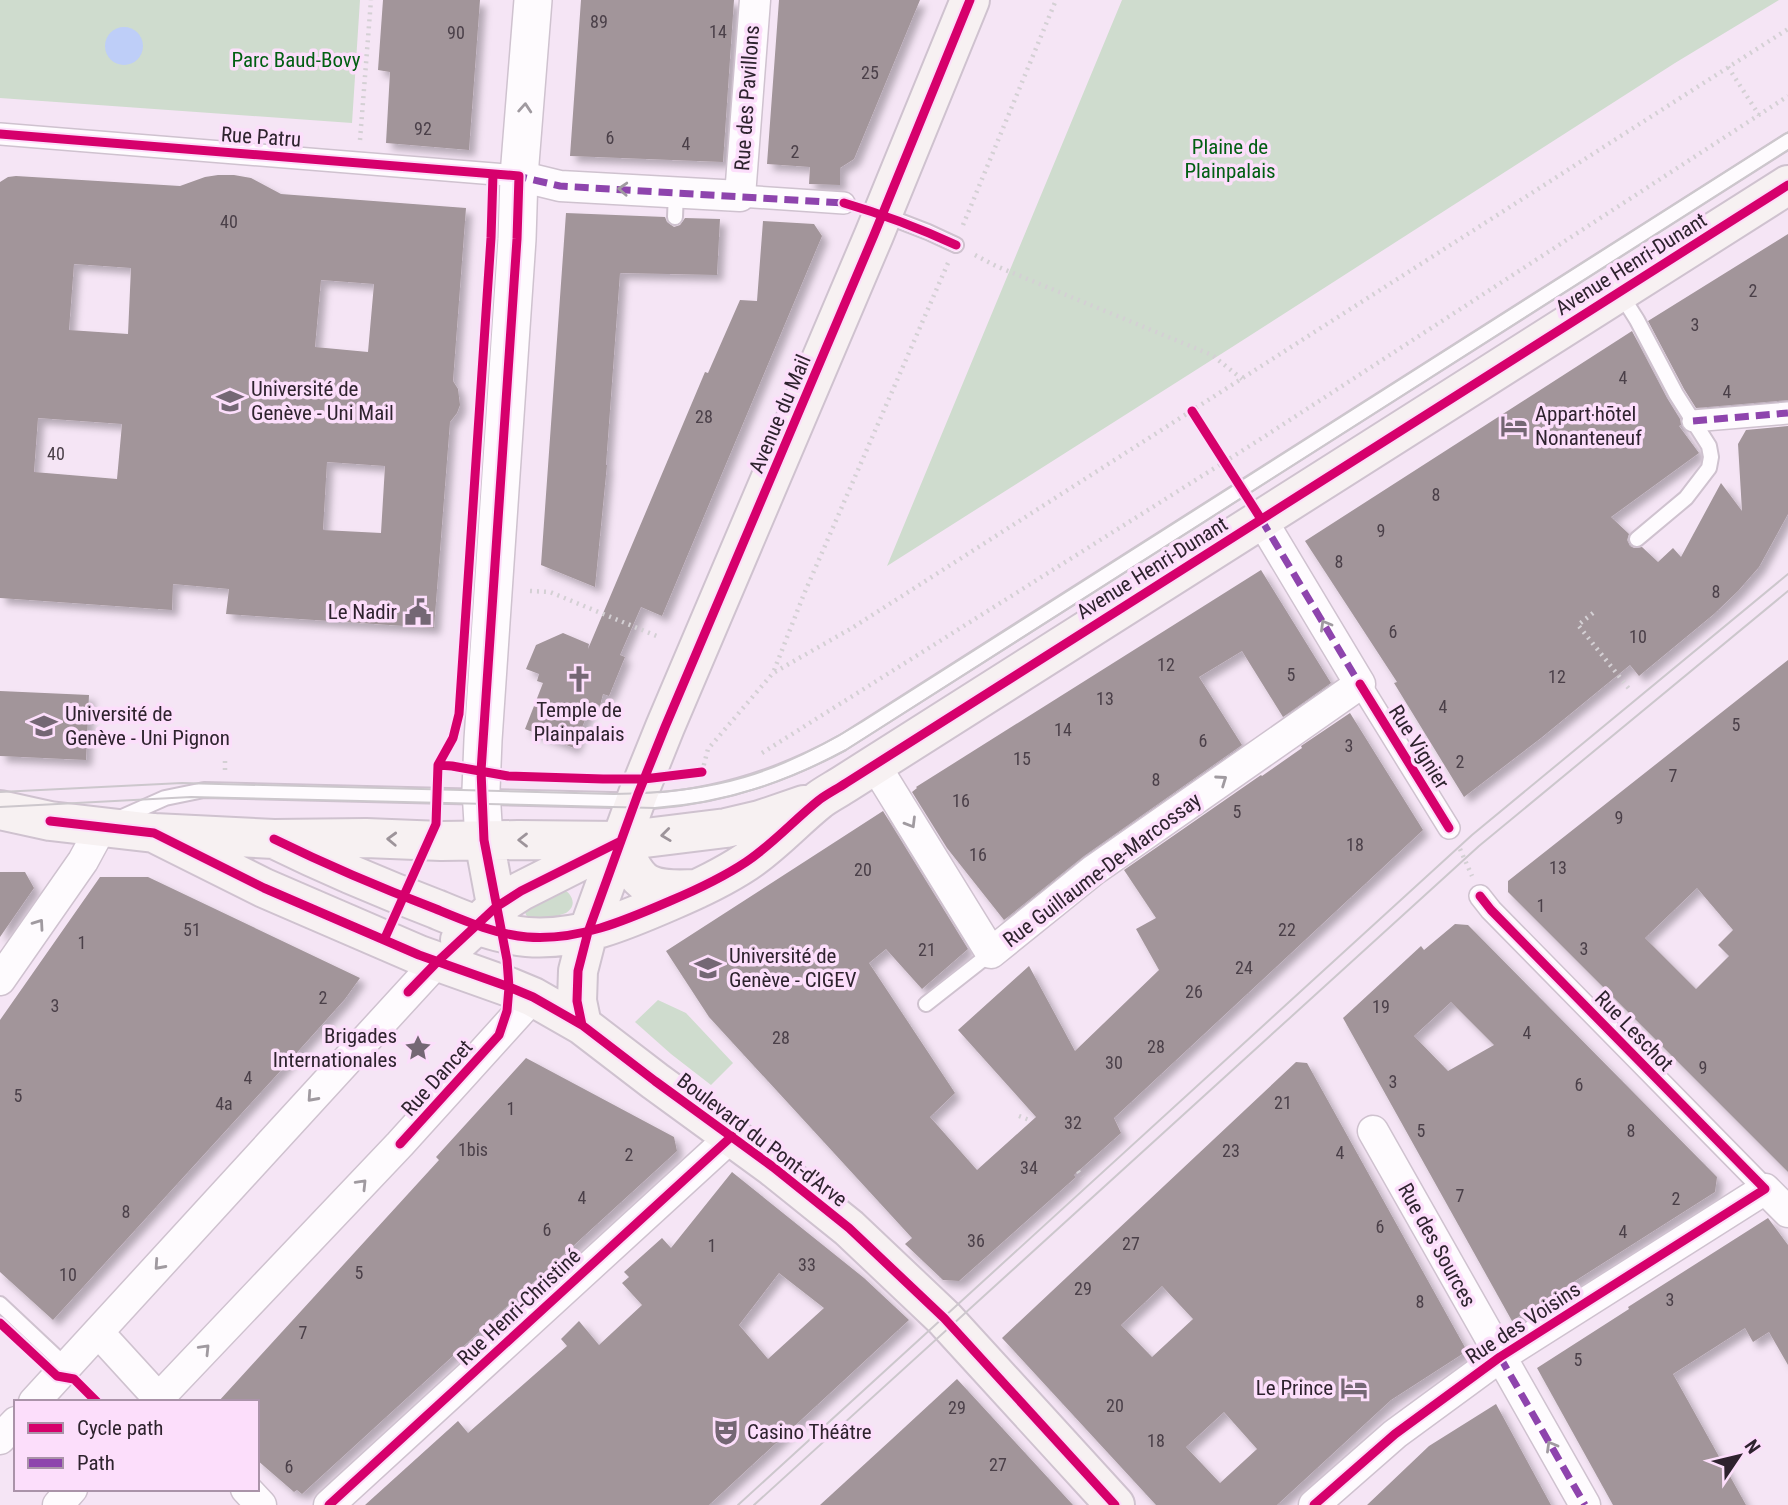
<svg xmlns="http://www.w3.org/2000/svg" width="1788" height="1505" font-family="'Roboto Condensed',sans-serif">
	<defs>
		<filter id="shadow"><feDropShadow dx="6" dy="6" stdDeviation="3.5" flood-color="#0004"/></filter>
	</defs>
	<rect width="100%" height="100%" fill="#f5e5f5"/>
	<path fill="#cfdcce" d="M0,0H360L352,123L0,98Z
		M1122,0H1779L1675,63L1229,349L887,566Z
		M560,888C571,891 579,905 566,913C561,915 555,916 550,918C537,922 527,923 524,909Z
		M658,1000L686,1013L733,1063L711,1085L671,1054L635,1022Z"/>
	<path fill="#becef8" d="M105 46a19 19 0 1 1 38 0a19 19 0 1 1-38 0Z"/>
	<path fill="#a2959a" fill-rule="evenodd" filter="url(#shadow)" d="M383,0H480L469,150L386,143L390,72L378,70Z
		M581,0H734L723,162L570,156Z
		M779,0H920L854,159L840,168V185L809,184L810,167L767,164Z
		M218,175H234L251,178L281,194L466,208L453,381L458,389L460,405L457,413L450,422L434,628L226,614L229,589L173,584L172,610L0,598V182L8,177L16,176L180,186L205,177ZM74,264L131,268L128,334L69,330ZM321,280L374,284L368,352L315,347ZM38,418L122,424L117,479L34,472ZM327,462L385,466L381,533L323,530Z
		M566,213L665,217L667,222L674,227L680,225L685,218L720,219L717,275L620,273L606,465H607L595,587L541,565Z
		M763,221L814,224L822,236L662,616L641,607L620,655L625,657L609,696L603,694L600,706L592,702L574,748L525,729L543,683L537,681L539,674L526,669L536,645L563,633L589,644L588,649L705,372L708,373L740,300L757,301Z
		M1788,234V400L1696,408L1684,389L1648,321Z
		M1632,331L1667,398L1680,419L1681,425L1679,426L1699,453L1611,517L1629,534L1627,540L1630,546L1634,548L1642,547L1658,562L1673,548L1681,557L1721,483L1742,511L1738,444L1746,430L1788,426V514L1759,567L1738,591L1714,614L1639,676L1630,665L1541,738L1464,797L1394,683L1397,682L1305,541Z
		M1261,570L1331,683L1283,717L1242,651L1199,677L1242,745L1084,856L1004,920L947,848L912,792L917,788L916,787Z
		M1788,660V1172L1508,892V881ZM1697,888L1733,930L1718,945L1729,956L1696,989L1645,938Z
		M0,691L89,695L86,760L0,756Z
		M1350,713L1423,830L1114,1118L1121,1133L1074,1175L1076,1177L959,1281L943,1280L905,1244L912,1238L709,1017L666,951L883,811L968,949L922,989L886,949L869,963L955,1093L930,1117L977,1170L1036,1117L958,1030L1029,966L1075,1051L1159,970L1136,929L1156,918L1124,870L1261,775L1262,776L1302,748L1301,746Z
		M0,872H25L34,888L0,937Z
		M100,877H148L360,978L345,999L284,1067L53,1320L0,1272V1020Z
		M1455,924L1468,925L1717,1177L1715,1192L1512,1321L1343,1018L1421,946L1424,950ZM1451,1002L1494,1045L1448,1071L1414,1036Z
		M526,1058L674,1137L677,1151L302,1494L297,1490L294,1492L257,1460V1402H218L439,1160L436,1157Z
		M1296,1062L1307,1063L1467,1351L1391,1400L1277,1505H1156L1002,1338ZM1162,1286L1193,1319L1152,1357L1121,1325ZM1224,1412L1257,1449L1220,1483L1186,1447Z
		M732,1172L864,1278L909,1320L709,1505H365L458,1421L468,1433L567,1346L561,1339L579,1321L599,1345L642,1305L622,1283L629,1277L624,1272L662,1238L671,1248ZM779,1273L824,1308L768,1359L739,1325Z
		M1768,1218L1788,1245V1365L1769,1332L1753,1342L1745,1328L1673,1374L1746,1505H1613L1537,1368L1629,1309L1628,1307Z
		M957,1379L1073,1505H820L892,1439Z
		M1496,1404L1551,1505H1367L1429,1446Z"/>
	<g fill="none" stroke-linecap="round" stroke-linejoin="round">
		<defs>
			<path id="service" d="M884,215L928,232L956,245
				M675,217L676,192
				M1620,293L1637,320L1676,394L1709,446L1711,457L1709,468L1686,498L1637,539
				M120,818L165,798L204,790L652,801C720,796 782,776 842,743L1788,141
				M926,1004L991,953
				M0,1304L66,1366"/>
			<path id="pedestrian" d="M0,134L519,176
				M740,196L844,203
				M1693,421L1788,413
				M1360,684L1449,828
				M1480,896L1491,910L1765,1189"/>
			<path id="minor" d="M519,176L560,186L740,196L755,0
				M875,765L991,953L1094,870L1360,684L1261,519
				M0,980L83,861L102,826
				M1373,1131L1585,1505
				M98,1332L162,1402
				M34,1402L437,962
				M155,1402L400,1144L533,997
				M0,1439L16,1422
				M246,1489L261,1505
				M58,1505L72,1489
				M329,1505L732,1136
				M1314,1505L1395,1434L1500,1357L1765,1189L1788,1212"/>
			<path id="tertiary" d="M484,840L481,790L483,740L517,239L519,176L533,0"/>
			<path id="secondary" d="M0,810L50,821L154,833L274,839L366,838L441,841L518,840L621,841L726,828L760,820L804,805
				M154,833L264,888L419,955L509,987L533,997L582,1025L655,1081L773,1167L849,1228L944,1318L1115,1505
				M274,839C327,865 381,888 436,909C465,921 495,934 527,937C578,941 624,921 670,901C696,890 722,878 746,862C773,844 794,820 819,800C827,794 837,789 846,783L1788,185
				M484,840L501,931
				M621,841C637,888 649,891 697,889
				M460,940L496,907L521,891L616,843
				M582,1025L577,1001L578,971L588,932L638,794L665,727L874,235L970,0"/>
		</defs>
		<use href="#service" stroke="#cfc2cf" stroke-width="18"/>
		<use href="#pedestrian" stroke="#cfc2cf" stroke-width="24"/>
		<use href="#minor" stroke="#cfc2cf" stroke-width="33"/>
		<use href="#tertiary" stroke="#cfc2cf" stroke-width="40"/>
		<use href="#secondary" stroke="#cfc2cf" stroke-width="42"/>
		<path stroke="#d4d0d4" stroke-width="4.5" stroke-dasharray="2 5" stroke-linecap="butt" d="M1728,67L1759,115
			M360,140L371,0
			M963,225L1056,0
			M975,255L996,266L1212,355L1242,379
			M948,263L804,594L773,673L852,628L1788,29
			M530,591L550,592L659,637
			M1593,613L1578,625L1630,690
			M762,753L1256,442L1788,96
			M225,770V757
			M702,772L708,749L773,673
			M1460,849L1472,876
			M1019,1116L1032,1121
			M1078,1171L1082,1177"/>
		<use href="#service" stroke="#fefbfe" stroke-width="14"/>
		<use href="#pedestrian" stroke="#fefbfe" stroke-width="21"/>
		<use href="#minor" stroke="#fefbfe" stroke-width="30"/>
		<use href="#tertiary" stroke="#fefbfe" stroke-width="37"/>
		<use href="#secondary" stroke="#f7f1f2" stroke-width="38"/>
		<path stroke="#ccc7cc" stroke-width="2" d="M0,792L182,783L614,794C715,793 778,774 863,721L1788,132
			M0,807L191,797L655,808C725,803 784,783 846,750L1788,150
			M738,1505L1472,835L1788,574
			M754,1505L1479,846L1788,591"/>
		<path stroke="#8e44ad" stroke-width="7" stroke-dasharray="14 7" stroke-linecap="butt" d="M513,175L560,186L844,203
			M1693,421L1788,413
			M1261,519L1362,688
			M1500,1357L1585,1505"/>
		<defs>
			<path id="cycleway" d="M0,134L519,176L517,239L481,771L484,840L507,960L509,987L507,1011L499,1035L400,1144
				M844,203C882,214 919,228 956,245
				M1192,411L1261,519
				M1360,684L1449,828
				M438,765L452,766L508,776L603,779H644L702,772
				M50,821L154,833L264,888L419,955L509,987L533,997L582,1025L655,1081L773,1167L849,1228L944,1318L1115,1505
				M274,839C327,865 381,888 436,909C465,921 495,934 527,937C578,941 624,921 670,901C696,890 722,878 746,862C773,844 794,820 819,800C827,794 837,789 846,783L1788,185
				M384,940L436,824L438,765L453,738L459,714L491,238L493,174
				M408,992L437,962L496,907L521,891L621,841
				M582,1025L577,1001L578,971L588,932L638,794L665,727L874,235L970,0
				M0,1323L57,1376L74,1379L97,1402
				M329,1505L732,1136
				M1314,1505L1395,1434L1500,1357L1765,1189L1491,910L1480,896"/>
		</defs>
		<use href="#cycleway" stroke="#fcdefb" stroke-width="13"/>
		<use href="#cycleway" stroke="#d6006c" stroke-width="9"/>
	</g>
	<defs><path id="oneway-chevron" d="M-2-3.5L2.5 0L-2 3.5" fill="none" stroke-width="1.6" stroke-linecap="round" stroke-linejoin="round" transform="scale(1.75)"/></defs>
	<g stroke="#a09aa0">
		<use href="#oneway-chevron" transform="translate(525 108) rotate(-86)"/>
		<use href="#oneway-chevron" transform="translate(623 189) rotate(-177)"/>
		<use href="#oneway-chevron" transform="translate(1325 625) rotate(-120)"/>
		<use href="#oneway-chevron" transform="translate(1222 780) rotate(-35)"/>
		<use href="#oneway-chevron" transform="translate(911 823) rotate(59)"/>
		<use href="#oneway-chevron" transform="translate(39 924) rotate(-55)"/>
		<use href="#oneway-chevron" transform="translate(312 1097) rotate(132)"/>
		<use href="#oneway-chevron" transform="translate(362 1184) rotate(-46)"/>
		<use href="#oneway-chevron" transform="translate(159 1265) rotate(132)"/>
		<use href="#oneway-chevron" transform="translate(205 1349) rotate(-46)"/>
		<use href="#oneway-chevron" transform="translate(1551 1446) rotate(-120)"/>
	</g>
	<g stroke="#9d949a">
		<use href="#oneway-chevron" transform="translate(666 835) rotate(173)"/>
		<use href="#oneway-chevron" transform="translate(392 839) rotate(-178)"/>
		<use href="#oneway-chevron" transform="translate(523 840) rotate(-180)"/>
	</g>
	<defs>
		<symbol id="university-bare" viewBox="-9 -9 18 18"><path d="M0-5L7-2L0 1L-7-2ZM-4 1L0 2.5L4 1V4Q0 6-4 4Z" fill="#746774" stroke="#fcdefb" stroke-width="2.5" paint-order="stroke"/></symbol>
		<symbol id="hotel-bare" viewBox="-9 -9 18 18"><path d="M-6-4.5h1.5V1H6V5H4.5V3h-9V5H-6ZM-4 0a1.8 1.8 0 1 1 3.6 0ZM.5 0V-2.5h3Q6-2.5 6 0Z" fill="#746774" stroke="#fcdefb" stroke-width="2.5" paint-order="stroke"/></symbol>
		<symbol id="civic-bare" viewBox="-9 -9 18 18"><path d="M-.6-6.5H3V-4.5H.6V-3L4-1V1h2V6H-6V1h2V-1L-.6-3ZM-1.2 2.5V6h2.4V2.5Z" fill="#746774" stroke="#fcdefb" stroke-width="2.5" paint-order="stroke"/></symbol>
		<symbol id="church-bare" viewBox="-9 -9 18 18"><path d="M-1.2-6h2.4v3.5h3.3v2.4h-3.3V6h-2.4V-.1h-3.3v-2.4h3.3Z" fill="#746774" stroke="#fcdefb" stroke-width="2.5" paint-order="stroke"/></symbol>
		<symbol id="sight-bare" viewBox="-9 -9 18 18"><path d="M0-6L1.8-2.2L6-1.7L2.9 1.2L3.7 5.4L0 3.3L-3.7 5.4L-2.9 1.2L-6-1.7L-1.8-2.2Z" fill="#746774" stroke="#fcdefb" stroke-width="2.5" paint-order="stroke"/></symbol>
		<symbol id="theatre-bare" viewBox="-9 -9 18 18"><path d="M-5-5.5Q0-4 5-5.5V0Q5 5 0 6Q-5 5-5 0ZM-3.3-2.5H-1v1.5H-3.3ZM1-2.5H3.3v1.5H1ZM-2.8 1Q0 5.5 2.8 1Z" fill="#746774" stroke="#fcdefb" stroke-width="2.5" paint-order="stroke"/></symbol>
	</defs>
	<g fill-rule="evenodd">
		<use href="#university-bare" x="211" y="382" width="38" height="38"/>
		<use href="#hotel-bare" x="1495" y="407" width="38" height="38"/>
		<use href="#civic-bare" x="399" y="593" width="38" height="38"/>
		<use href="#church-bare" x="560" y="660" width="38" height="38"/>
		<use href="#university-bare" x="25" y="707" width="38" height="38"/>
		<use href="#university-bare" x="689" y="949" width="38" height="38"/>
		<use href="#sight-bare" x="399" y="1029" width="38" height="38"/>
		<use href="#hotel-bare" x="1335" y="1369" width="38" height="38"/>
		<use href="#theatre-bare" x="707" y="1413" width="38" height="38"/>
	</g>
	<g text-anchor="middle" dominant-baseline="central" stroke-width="7" stroke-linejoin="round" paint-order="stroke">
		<g font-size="18" fill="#4b4049">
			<text x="599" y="21">89</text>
			<text x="718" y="31">14</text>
			<text x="456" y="32">90</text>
			<text x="870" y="72">25</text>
			<text x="423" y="128">92</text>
			<text x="610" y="137">6</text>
			<text x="686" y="143">4</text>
			<text x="795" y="151">2</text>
			<text x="229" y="221">40</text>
			<text x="1753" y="290">2</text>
			<text x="1695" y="324">3</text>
			<text x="1623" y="377">4</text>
			<text x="1727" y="391">4</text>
			<text x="704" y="416">28</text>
			<text x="56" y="453">40</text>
			<text x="1436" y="494">8</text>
			<text x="1381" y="530">9</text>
			<text x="1339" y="561">8</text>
			<text x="1716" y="591">8</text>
			<text x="1393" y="631">6</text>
			<text x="1638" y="636">10</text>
			<text x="1166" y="664">12</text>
			<text x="1291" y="674">5</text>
			<text x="1557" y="676">12</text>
			<text x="1105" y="698">13</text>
			<text x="1443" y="706">4</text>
			<text x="1736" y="724">5</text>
			<text x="1063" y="729">14</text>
			<text x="1203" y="740">6</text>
			<text x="1349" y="745">3</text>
			<text x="1022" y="758">15</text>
			<text x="1460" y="761">2</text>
			<text x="1673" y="775">7</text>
			<text x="1156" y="779">8</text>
			<text x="961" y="800">16</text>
			<text x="1237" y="811">5</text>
			<text x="1619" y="817">9</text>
			<text x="1355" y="844">18</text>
			<text x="978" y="854">16</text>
			<text x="1558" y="867">13</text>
			<text x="863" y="869">20</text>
			<text x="1541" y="905">1</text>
			<text x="192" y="929">51</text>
			<text x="1287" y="929">22</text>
			<text x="82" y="942">1</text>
			<text x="1584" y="948">3</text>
			<text x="927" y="949">21</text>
			<text x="1244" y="967">24</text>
			<text x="1194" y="991">26</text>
			<text x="323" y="997">2</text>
			<text x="55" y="1005">3</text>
			<text x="1381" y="1006">19</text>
			<text x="1527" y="1032">4</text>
			<text x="781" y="1037">28</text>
			<text x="1156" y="1046">28</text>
			<text x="1114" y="1062">30</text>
			<text x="1703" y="1067">9</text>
			<text x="248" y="1077">4</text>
			<text x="1393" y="1081">3</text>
			<text x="1579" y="1084">6</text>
			<text x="18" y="1095">5</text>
			<text x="1283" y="1102">21</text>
			<text x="224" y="1103">4a</text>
			<text x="511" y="1108">1</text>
			<text x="1073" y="1122">32</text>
			<text x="1421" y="1130">5</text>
			<text x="1631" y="1130">8</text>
			<text x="473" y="1149">1bis</text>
			<text x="1231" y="1150">23</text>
			<text x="1340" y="1152">4</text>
			<text x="629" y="1154">2</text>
			<text x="1029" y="1167">34</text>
			<text x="1460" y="1195">7</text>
			<text x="582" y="1197">4</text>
			<text x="1676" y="1198">2</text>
			<text x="126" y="1211">8</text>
			<text x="1380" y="1226">6</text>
			<text x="547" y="1229">6</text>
			<text x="1623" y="1231">4</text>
			<text x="976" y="1240">36</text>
			<text x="1131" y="1243">27</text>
			<text x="712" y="1245">1</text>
			<text x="807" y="1264">33</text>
			<text x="359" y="1272">5</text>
			<text x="68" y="1274">10</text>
			<text x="1083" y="1288">29</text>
			<text x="1670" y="1299">3</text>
			<text x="1420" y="1301">8</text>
			<text x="303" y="1332">7</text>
			<text x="1578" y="1359">5</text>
			<text x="1115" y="1405">20</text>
			<text x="957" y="1407">29</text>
			<text x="1156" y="1440">18</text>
			<text x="998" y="1464">27</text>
			<text x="289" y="1466">6</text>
		</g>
		<g font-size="21" fill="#025f13" stroke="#fcdefb">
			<text x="296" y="60">Parc Baud-Bovy</text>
			<text x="1230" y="147">Plaine de<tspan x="1230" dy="24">Plainpalais</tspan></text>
		</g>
		<g font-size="21" fill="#2e232e" stroke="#fcdefb">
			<text transform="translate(747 98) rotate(-86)">Rue des Pavillons</text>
			<text transform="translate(261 137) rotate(4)">Rue Patru</text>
			<text transform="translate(1631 264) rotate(-32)">Avenue Henri-Dunant</text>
			<text transform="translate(780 414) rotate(-67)">Avenue du Mail</text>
			<text transform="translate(1152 568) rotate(-32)">Avenue Henri-Dunant</text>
			<text transform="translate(1419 747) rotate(58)">Rue Vignier</text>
			<text transform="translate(1102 870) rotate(-37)">Rue Guillaume-De-Marcossay</text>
			<text transform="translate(1634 1031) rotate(46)">Rue Leschot</text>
			<text transform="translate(437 1078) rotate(-48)">Rue Dancet</text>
			<text transform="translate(762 1140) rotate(37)">Boulevard du Pont-d'Arve</text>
			<text transform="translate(1437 1245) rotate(61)">Rue des Sources</text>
			<text transform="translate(519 1307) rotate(-43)">Rue Henri-Christiné</text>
			<text transform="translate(1523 1323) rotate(-33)">Rue des Voisins</text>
		</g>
		<g font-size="21" fill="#2e232e" stroke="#fcdefb" text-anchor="start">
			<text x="251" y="389">Université de<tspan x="251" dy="24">Genève - Uni Mail</tspan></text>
			<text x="1535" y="414">Appart‧hōtel<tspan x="1535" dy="24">Nonanteneuf</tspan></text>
			<text x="397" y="612" text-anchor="end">Le Nadir</text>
			<text x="579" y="710" text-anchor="middle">Temple de<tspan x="579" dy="24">Plainpalais</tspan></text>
			<text x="65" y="714">Université de<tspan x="65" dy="24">Genève - Uni Pignon</tspan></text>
			<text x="729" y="956">Université de<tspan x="729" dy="24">Genève - CIGEV</tspan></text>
			<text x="397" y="1036" text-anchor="end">Brigades<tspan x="397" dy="24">Internationales</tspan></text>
			<text x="1333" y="1388" text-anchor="end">Le Prince</text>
			<text x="747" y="1432">Casino Théâtre</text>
		</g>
	</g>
	<rect x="14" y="1400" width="245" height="91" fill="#fcdefb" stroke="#aa93a9" stroke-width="2"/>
	<rect x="28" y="1423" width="35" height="10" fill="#d6006c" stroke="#aa93a9" stroke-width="2"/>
	<text x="77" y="1435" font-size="21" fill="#2e232e">Cycle path</text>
	<rect x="28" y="1458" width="35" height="10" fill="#8e44ad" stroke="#aa93a9" stroke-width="2"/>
	<text x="77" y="1470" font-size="21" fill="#2e232e">Path</text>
	<g transform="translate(1739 1456) rotate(55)" stroke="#fcdefb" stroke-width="5" paint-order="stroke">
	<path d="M0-5L12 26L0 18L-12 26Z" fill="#2e232e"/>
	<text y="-10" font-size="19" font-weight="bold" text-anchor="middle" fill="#2e232e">N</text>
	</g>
</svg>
